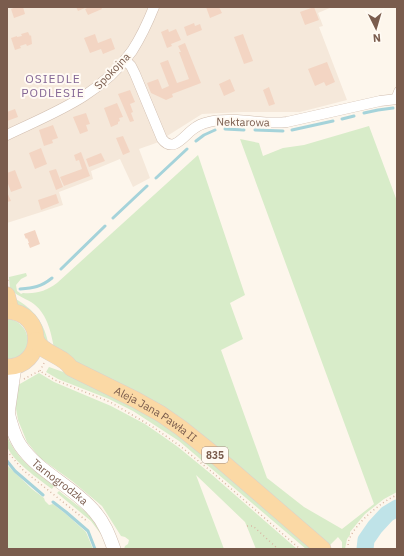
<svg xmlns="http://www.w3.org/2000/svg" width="404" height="556" font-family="'IBM Plex Sans',sans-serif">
	<rect width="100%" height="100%" fill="#fdf6ec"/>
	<path fill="#f5e8da" d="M7,7H332L318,13L323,26L319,27L347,100L300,112H242L202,114L156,143L139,149L150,178L133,187L120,159L91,171L93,179L59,192L63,205L7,223Z"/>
	<path fill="#d8ecc9" d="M369,126L397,201V492L384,499L375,506L365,514L350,532V535L347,539L345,549H342V542L338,537L329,546L240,469L73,363L54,348C51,332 47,312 31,302C24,298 16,295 10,289L9,277L26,273L27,276L21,279L16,285L17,291L20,293L21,294L23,293C37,294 46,291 57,283L198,155L245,295L230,303L243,339L221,350L267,478L304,507L342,529L374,504L240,139L259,143L263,156L283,148L304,145Z
		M14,298C35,310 44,322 49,346L17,305Z
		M7,319C26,320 36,344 19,356C16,358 11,358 7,359Z
		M49,367L69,374L161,420L316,549H306L179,441L133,411L109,399L58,379L46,372Z
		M39,373L54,382L111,406L145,424L161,435L178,447L211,474L297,549H256L245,522L196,475L224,549H124L125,546L128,544L129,540L125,537L121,536L102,506L72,481L40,458L27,442L18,420L15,403L18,385Z
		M7,436C17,459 35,472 54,486L52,489C40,480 12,461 7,446C6,443 7,439 7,436Z
		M7,465L32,489L44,498L45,501L49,505L53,504L66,514L86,532L93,549H7Z
		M59,491L86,512L93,520L103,537L91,521L57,493Z"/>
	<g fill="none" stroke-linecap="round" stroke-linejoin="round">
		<path stroke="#a5d3da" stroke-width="3" d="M364,113L378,110L393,108
			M342,119L354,116
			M225,129L244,130
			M255,130L283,131
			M292,130L333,121
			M196,141L204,135L215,130
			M156,178L187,149
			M113,218L147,186
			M61,269L105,226
			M20,289C33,288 41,287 52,278
			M7,461L15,471L43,495
			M53,502L66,512L88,531L95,549"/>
		<path stroke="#bfe3e8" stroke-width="17" d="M365,549L366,540L375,527L387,514L397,508"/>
	</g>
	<path fill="#f3d5c3" d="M16,7H23L25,14L14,18L11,9Z
		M76,7H85V8L78,11Z
		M89,7H101L102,9L88,15L85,9Z
		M206,7H219L222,13L210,18Z
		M314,7L319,20L305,25L300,12Z
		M194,23L195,26L200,24L202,30L187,36L184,27Z
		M168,29L169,32L176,29L181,40L171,44L172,46L167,48L161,32Z
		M28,32L30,36L31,35L32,44L27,46L26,44L20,46L21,48L15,50L11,38L17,36V37L22,36L21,34Z
		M95,34L98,43L111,38L115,49L103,54L101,49L90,53L84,38Z
		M243,34L253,61L244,64L234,37Z
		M185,43L201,83L172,94L173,97L166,100L151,93L147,83L158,79L162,89L169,86L160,63L168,60L177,83L189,79L179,52H181L178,46Z
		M327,62L335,82L326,86L324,82L315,86L308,69Z
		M230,79L235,91L224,96L219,84Z
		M269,87L275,104L269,106L263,90Z
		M130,90L135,102L130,104L133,112L131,113L134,121L130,122L118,94Z
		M117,103L123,117L119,118L120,121L118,122V124L111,127L104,108Z
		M15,109L18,117L7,121V112Z
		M86,113L90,124L86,125L88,131L80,134L73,117Z
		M53,125L58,138L52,140L53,143L44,146L39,130Z
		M123,136L130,152L123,155L116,138Z
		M41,148L47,164L35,169L29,153Z
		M81,152L90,176L64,186L60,177L82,169L79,160L76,161L74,155Z
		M101,153L105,161L89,167L86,159Z
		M56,169L63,187L56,190L49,171Z
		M15,170L22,188L11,192L7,181V173Z
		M7,192L11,201L7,202Z
		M56,194L59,203L41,210L38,200Z
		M35,230L40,244L30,248L28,243H29L27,238L26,239L24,234Z"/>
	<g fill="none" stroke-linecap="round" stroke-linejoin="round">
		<defs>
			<path id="service" d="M395,99V95L397,90"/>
			<path id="minor" d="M125,60L131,66L135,74L162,139C173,153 183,137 192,130C197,126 203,123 209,122C218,119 228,120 237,120C254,121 271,124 287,122L380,101L397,99
				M7,135C55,112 100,96 132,51C141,37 148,22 154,7"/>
			<g id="tertiary">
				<path id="s1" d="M7,408C10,421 13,434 20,445C39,473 73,486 94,511C104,522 109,535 114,549"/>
				<path d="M8,414L15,366"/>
			</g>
			<g id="primary">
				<path d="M7,295L11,311"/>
				<path d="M7,311C46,312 45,367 7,367"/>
				<path id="s2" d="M36,340C43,354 63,355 71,368L136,400L161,414L181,428L211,452L323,549"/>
			</g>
		</defs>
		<use href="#service" stroke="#d1beb0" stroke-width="6"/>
		<use href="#minor" stroke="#d1beb0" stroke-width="11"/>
		<use href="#tertiary" stroke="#d1beb0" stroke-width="14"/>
		<use href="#primary" stroke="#dad1cd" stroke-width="17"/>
		<path stroke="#d9b8a5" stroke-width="1.5" stroke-dasharray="1 3" stroke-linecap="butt" d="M7,276L8,282
			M40,371L44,363
			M24,379L37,372L40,371L55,380L110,402L153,427L180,446L212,472L300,549
			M7,451L23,470L88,522
			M247,526H253L278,549
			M348,549C348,546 348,542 349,540C355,523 381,502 397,495"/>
		<use href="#service" stroke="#fff" stroke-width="5"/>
		<use href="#minor" stroke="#fff" stroke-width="10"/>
		<use href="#tertiary" stroke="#fff" stroke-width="13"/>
		<use href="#primary" stroke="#fbd9a5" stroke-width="16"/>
	</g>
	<g text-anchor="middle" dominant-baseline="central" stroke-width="4" stroke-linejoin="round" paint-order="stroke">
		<rect fill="#fffaf3" stroke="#a28b7f" stroke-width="1" x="202" y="447" width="26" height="16" rx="3"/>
		<g font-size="10" font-weight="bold" fill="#7a5c4d">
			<text x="215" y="455">835</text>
		</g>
		<g font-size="11" fill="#7a5c4d" stroke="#fffaf3">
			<text transform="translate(112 71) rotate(-46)">Spokojna</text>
			<text transform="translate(243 122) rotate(1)">Nektarowa</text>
			<text stroke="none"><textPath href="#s2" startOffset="142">Aleja Jana Pawła II</textPath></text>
			<text stroke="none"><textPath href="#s1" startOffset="94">Tarnogrodzka</textPath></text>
		</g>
		<g font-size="12" letter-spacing="1" fill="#846695" stroke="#fffaf3">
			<text x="53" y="78">OSIEDLE<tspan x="53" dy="14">PODLESIE</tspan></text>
		</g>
	</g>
	<rect width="404" height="556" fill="none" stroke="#7a5c4d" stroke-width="16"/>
	<g transform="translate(376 28) rotate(175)" stroke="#fffaf3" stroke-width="3" paint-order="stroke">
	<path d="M0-3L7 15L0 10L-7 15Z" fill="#7a5c4d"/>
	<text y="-6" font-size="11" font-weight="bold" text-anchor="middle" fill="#7a5c4d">N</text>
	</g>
</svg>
